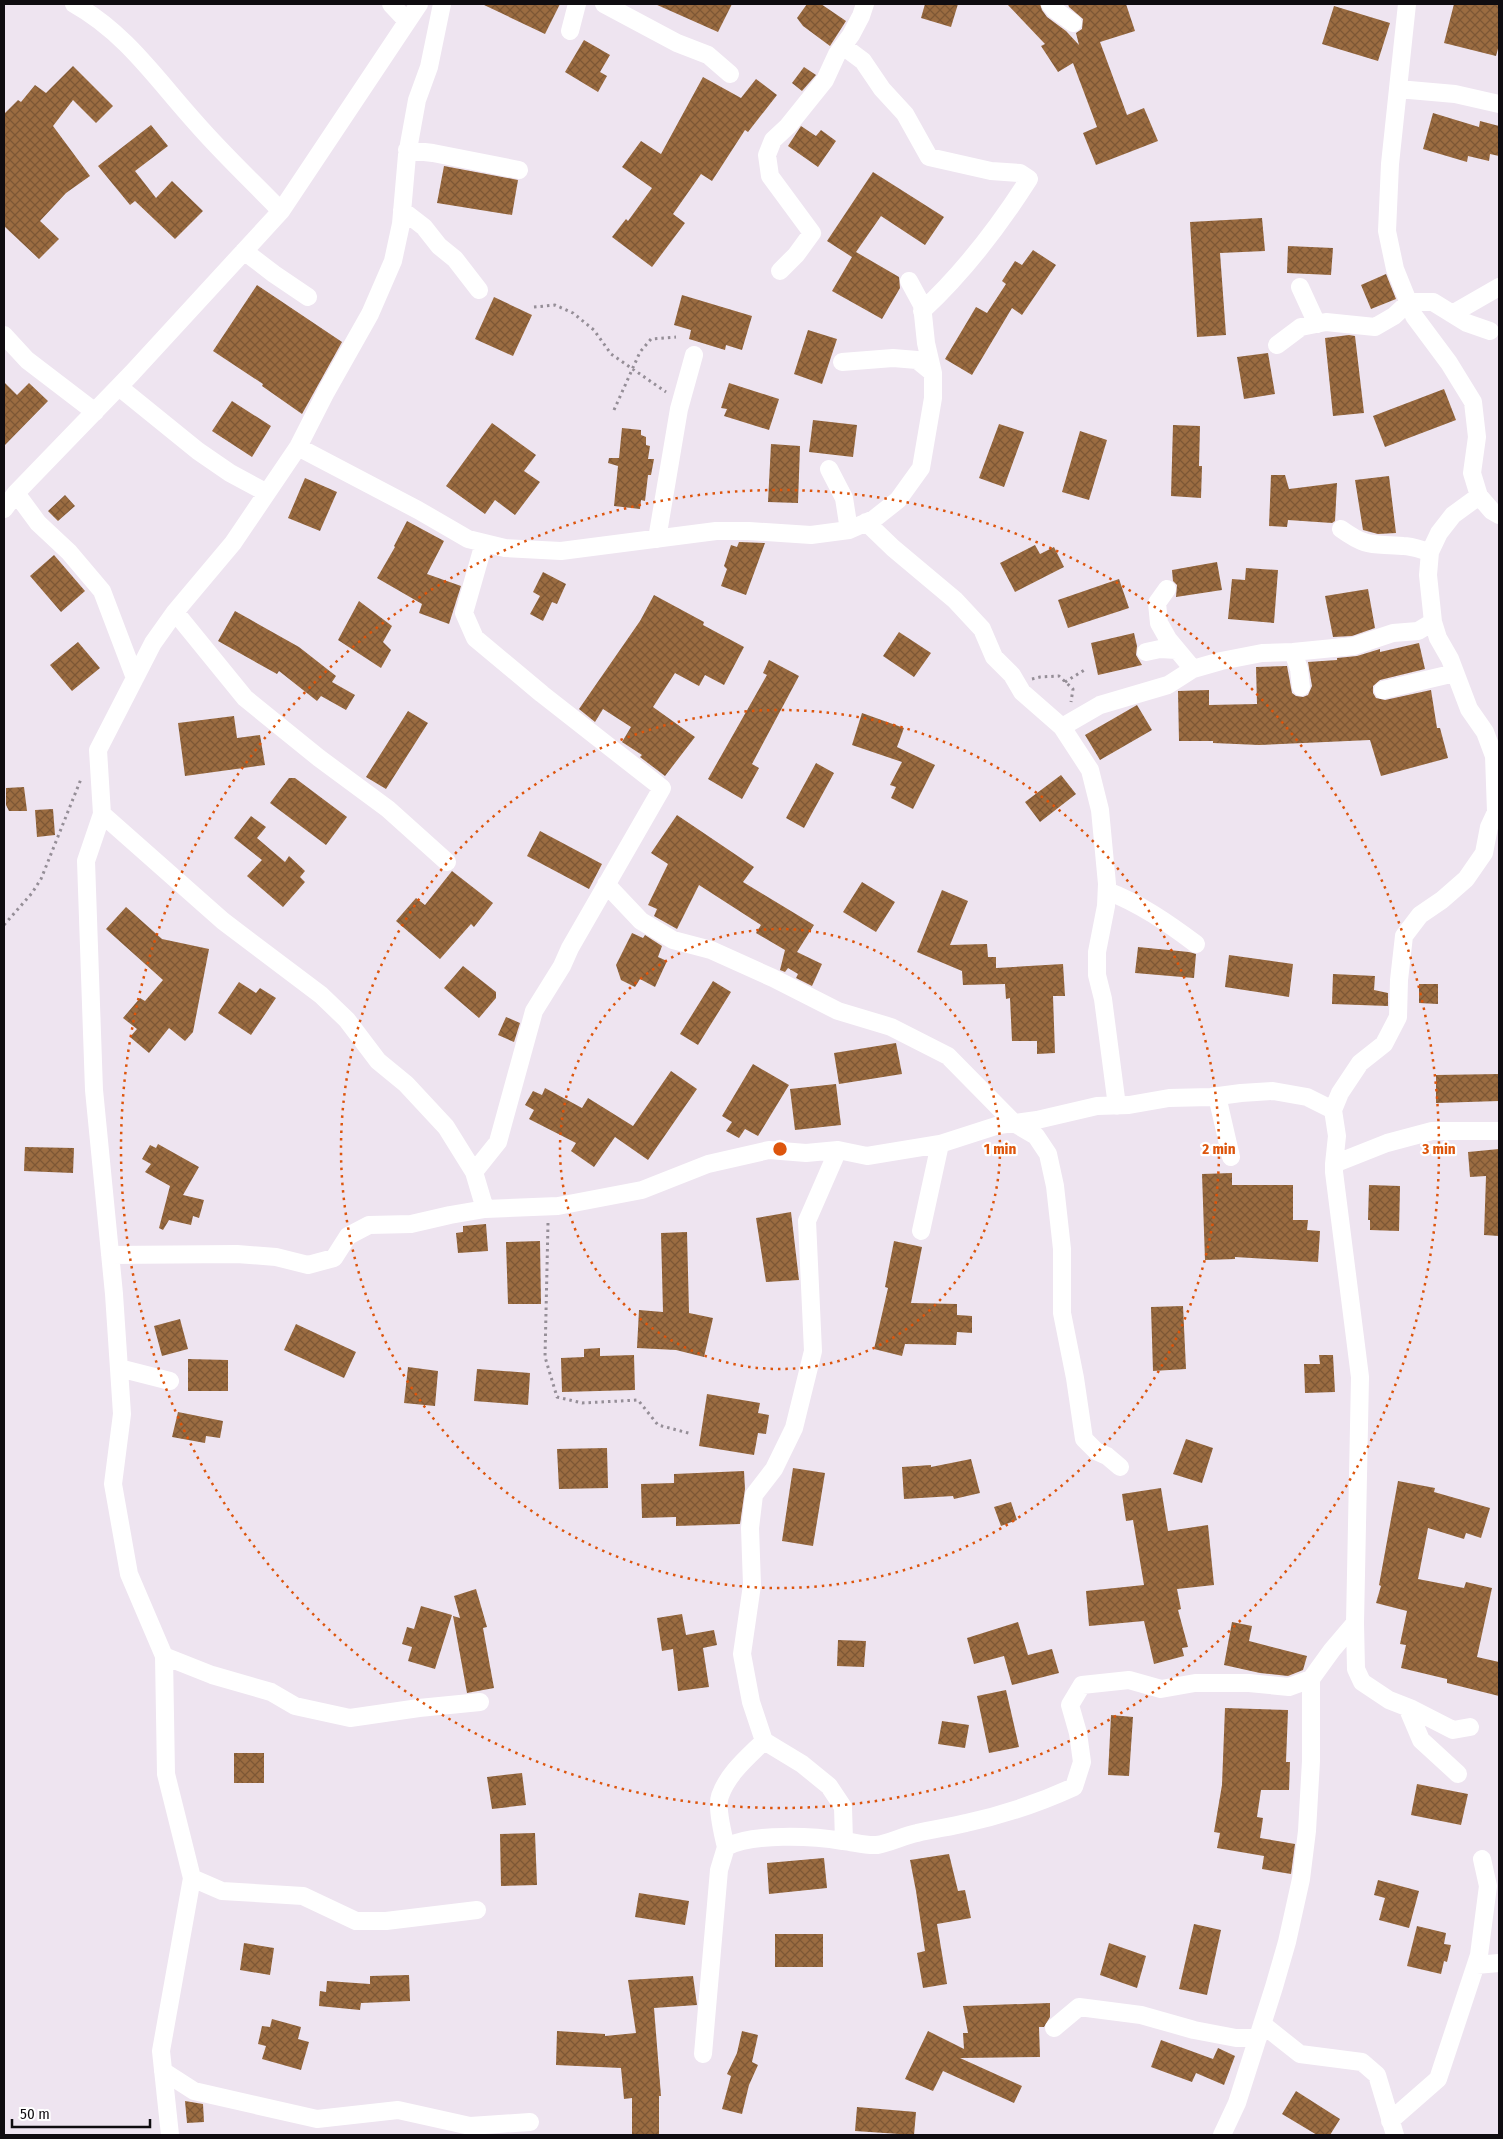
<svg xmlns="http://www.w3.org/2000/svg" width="1503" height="2139" font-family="'Fira Sans Condensed',sans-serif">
	<defs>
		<pattern id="building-cross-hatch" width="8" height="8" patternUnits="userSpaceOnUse" patternTransform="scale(1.25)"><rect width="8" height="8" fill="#9b6c41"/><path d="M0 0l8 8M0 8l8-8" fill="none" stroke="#7d5735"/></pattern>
	</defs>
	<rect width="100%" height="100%" fill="#eee4f0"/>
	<path fill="url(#building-cross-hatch)" d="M482,4H560L545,34Z
		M655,4H732L718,32Z
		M807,4H821L846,21L830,46L803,26L797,18Z
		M925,4H958L951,27L921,18Z
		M1007,4H1040L1042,10L1047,17L1066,31L1079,45L1076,33L1082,29L1083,19L1069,7L1068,4H1126L1135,31L1100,42L1127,115L1144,108L1158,141L1096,165L1083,133L1097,127L1073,63L1058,72L1041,46L1045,44Z
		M1454,4H1499V45L1496,56L1444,43Z
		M1334,6L1390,23L1378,61L1322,44Z
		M584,40L610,55L600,72L607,76L598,92L565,72Z
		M73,66L113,106L96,123L73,100L53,126L90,176L66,193L40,221L59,239L39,259L4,226V114L18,100L21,102L35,85L46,93Z
		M804,67L816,75L802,91L792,83Z
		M703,77L741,98L756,79L777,95L748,132L745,130L712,181L701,174L673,214L685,223L652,267L612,237L626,219L628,221L652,188L622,167L641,141L661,154Z
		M1433,113L1479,127L1480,121L1499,126V156L1490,154L1489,161L1468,156L1467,162L1423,149Z
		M151,125L168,146L135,171L156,198L172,181L203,211L175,239L135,201L130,205L98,166Z
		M801,126L816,136L821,130L836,141L818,167L788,146Z
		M444,166L518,180L512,215L437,203Z
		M873,172L944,217L925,245L881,216L856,252L899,277L900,288L882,319L832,291L852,257L827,241Z
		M1262,218L1265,251L1220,253L1226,335L1197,337L1190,222Z
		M1288,246L1333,248L1331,275L1287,273Z
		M1033,250L1056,265L1022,315L1012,308L972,375L945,359L976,307L987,313L1006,284L1002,281L1015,261L1022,265Z
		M1386,274L1396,299L1371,309L1361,285Z
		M257,285L342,342L302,414L262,386L263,384L213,351Z
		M682,295L752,316L742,350L726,345L725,350L689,339L691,330L674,325Z
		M494,297L532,315L513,356L475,339Z
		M808,330L837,339L822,384L794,374Z
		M1349,335L1355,336L1364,413L1333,416L1325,338Z
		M1268,353L1275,394L1244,399L1237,357Z
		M4,382L17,395L29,383L48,401L4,446Z
		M729,383L779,399L769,430L724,416L727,409L721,408Z
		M1444,389L1456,420L1385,447L1373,416Z
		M232,401L271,426L252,457L212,431Z
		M813,420L857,425L853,457L809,452Z
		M492,423L536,455L524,471L540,482L515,515L495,500L485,514L446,486Z
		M999,424L1024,432L1004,487L979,478Z
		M1173,425L1200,426L1199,466H1202L1201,498L1171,496Z
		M622,428L641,430V435L646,437V445L650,446L648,459H654L651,475H648L645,501L641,500L640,509L614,506L618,466L608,463L609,458H619Z
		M1080,431L1107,440L1089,500L1062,492Z
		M771,444L800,446L798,503L768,502Z
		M1271,475H1285L1289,489L1337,483L1335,521L1332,523L1288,520L1287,527L1269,526Z
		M1389,476L1396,533L1378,534L1363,530L1355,480Z
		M305,478L337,492L320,531L288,518Z
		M65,495L75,506L58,521L48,511Z
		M407,521L444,541L427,574L461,586L449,624L419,613L422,604L377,578L395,547L394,546Z
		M739,542L765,543L746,595L721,586L727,569L724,566L731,545L737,547Z
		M1035,545L1040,554L1054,547L1064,567L1015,592L1000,563Z
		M54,555L85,591L61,612L30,576Z
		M1217,562L1222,590L1176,597L1177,585L1173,581L1172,570Z
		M1246,568L1278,570L1274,623L1228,619L1232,579L1245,580Z
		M543,572L566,584L557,604L552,602L543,621L530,614L540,596L533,592Z
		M1119,579L1129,608L1068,628L1058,600Z
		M1368,589L1375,628L1352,636L1333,637L1325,596Z
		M654,595L704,622L703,625L744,647L724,685L705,675L699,686L675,673L653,707L695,737L665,776L640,757L642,755L622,742L631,727L603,709L595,722L579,709L640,621Z
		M359,601L392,626L383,642L391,650L381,668L338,640Z
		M235,611L299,647L336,676L332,682L355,695L346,710L321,696L317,701L279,671L277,674L218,641Z
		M899,632L931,653L914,677L883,656Z
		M1134,633L1137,646L1136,655L1142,665L1098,675L1091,643Z
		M78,642L100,668L72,691L50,665Z
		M1419,643L1425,669L1380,680L1373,686V693L1376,698L1385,700L1431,690L1437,728H1440L1448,758L1381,776L1370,740L1259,745L1213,743V741H1179L1178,691L1209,690V705L1257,704L1256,667L1287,666L1292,693L1296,696L1303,697L1308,695L1312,686L1308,662L1337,660V658L1357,656L1380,649V652Z
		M769,660L799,676L752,764L759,768L742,799L708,779L767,675L763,673Z
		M1137,705L1152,730L1100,760L1085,735Z
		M408,711L428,723L386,789L366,777Z
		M862,713L904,728L897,747L935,765L913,809L891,798L896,787L890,785L902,762L852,745Z
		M234,716L237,738L260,735L265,765L185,776L178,723Z
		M816,763L834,773L804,828L786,818Z
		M1061,775L1076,794L1040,822L1025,802Z
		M289,778H295L347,817L326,845L270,803Z
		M24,787L27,811H9L6,805V788Z
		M53,809L55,835L37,837L35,810Z
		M677,815L754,867L743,882L814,925L797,952L822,964L812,986L796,978L798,974L788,968L785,972L780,970L785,950L756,933L761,925L699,885L677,929L654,916L657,909L648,905L668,864L651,853Z
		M251,816L266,827L257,838L285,862L289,856L305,871L300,877L305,882L283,907L247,876L262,860L234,838Z
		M540,831L602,864L589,889L527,856Z
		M452,871L493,903L474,927L471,924L440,959L396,921L416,898L425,905Z
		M862,882L895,902L876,932L843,912Z
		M942,890L968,901L950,945L987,944L988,957H996V968L1063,964L1065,996H1053L1055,1053L1037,1054V1041H1012L1010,998L1006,999L1005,984L963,985L962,971L917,952Z
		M126,907L162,939L209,949L193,1032L185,1041L169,1028L149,1053L130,1037L137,1029L123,1018L140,998L145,1001L163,980L106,929Z
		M632,933L643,938L645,935L662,946L658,957L667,961L655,987L640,979L635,987L621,980L616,965Z
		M1138,947L1189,952L1196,954L1194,978L1135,973Z
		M1229,955L1293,964L1289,997L1225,987Z
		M463,966L496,992V998L479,1018L444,988Z
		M1333,974L1375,976L1374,990L1388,993V1006L1332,1004Z
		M713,981L731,992L698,1045L680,1034Z
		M239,982L256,993L260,988L276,998L251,1035L218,1013Z
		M1419,984H1438V1004L1419,1003Z
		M506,1017L520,1023L514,1042L498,1035Z
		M896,1043L902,1074L839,1084L834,1053Z
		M753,1064L789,1085L758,1136L745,1129L739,1138L726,1131L732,1122L722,1116Z
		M671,1071L697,1089L648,1160L615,1137L594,1167L571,1151L576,1143L529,1119L534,1110L525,1105L533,1091L542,1095L545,1088L582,1108L588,1098L633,1126Z
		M1499,1074V1101L1436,1103V1075Z
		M836,1084L841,1125L795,1130L790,1089Z
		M158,1144L199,1167L183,1195L204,1200L199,1218L193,1216L191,1225L169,1220L163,1230L159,1228L170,1186L145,1172L151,1164L142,1159L150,1145L156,1148Z
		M25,1147L74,1148L73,1173L24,1171Z
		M1499,1149V1236L1484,1235L1486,1176L1470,1177L1468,1152Z
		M1232,1173V1185H1293V1220H1308L1307,1230L1320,1231L1318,1262L1235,1257V1259L1205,1260L1202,1174Z
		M1369,1185L1400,1186L1399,1231L1370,1230V1220H1368Z
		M791,1212L799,1280L766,1282L756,1218Z
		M486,1224L488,1251L458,1253L456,1233L463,1232V1226Z
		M687,1232L689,1313L713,1318L704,1357L676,1350L637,1348L639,1310L663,1312L661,1233Z
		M540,1241L541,1304H508L506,1242Z
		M894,1241L922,1247L911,1303L957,1304V1315L972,1316V1333L957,1332L956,1345L905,1344L902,1356L874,1349L888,1288L885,1287Z
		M1183,1306L1186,1369L1153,1371L1151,1307Z
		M180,1319L188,1349L162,1356L154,1326Z
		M296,1324L356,1352L344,1378L284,1350Z
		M600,1348V1356L634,1355L635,1390L562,1392L561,1358L584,1357V1349Z
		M1319,1355H1333L1335,1392L1305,1393L1304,1364H1320Z
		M188,1359L228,1360V1391H188Z
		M408,1367L438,1371L435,1406L404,1403Z
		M477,1369L530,1373L528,1405L474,1401Z
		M707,1394L760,1403L758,1413L769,1415L766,1434L758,1433L754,1455L699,1446Z
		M178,1412L223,1421L220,1438L206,1436L205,1443L172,1437Z
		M1186,1439L1213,1448L1202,1483L1173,1474Z
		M607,1448L608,1488L559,1489L557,1449Z
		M971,1459L980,1493L954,1499L953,1496L904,1499L902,1467L931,1465V1467Z
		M793,1468L825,1473L813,1546L782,1541Z
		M744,1471L745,1489L740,1524L676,1526V1517L642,1518L641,1484L674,1483V1474Z
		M1398,1481L1435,1488L1434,1492L1490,1508L1481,1538L1466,1533L1464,1539L1428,1528L1418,1579L1464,1588L1466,1582L1492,1588L1477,1657L1499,1662V1696L1447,1683V1679L1401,1668L1406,1645L1400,1644L1407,1611L1376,1603L1381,1586L1379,1585Z
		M1161,1488L1168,1531L1208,1525L1214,1585L1177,1589L1181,1609L1178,1610L1188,1647L1182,1648L1184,1656L1154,1664L1144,1621L1089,1626L1086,1591L1144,1585L1133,1520L1126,1521L1122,1494Z
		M1011,1502L1017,1520L1001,1526L994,1507Z
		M476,1589L487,1627L483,1628L494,1688L467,1693L453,1616L460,1618L454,1596Z
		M421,1606L452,1615L435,1669L408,1661L412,1647L402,1644L407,1627L414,1629Z
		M682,1614L686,1635L714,1630L717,1645L703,1648L709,1687L678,1691L673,1649L662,1651L657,1618Z
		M1018,1622L1028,1655L1052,1649L1059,1673L1012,1685L1004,1656L974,1664L967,1638Z
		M1232,1622L1252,1626L1249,1641L1307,1656L1303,1670L1288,1676L1260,1673L1224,1665Z
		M838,1640L866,1641L864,1667L837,1666Z
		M1006,1690L1019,1747L989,1753L977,1696Z
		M1225,1708L1288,1710L1286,1762H1290L1289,1790H1261L1257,1817L1263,1818L1260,1838L1295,1844L1291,1874L1262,1869L1264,1856L1217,1848L1220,1833L1214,1832L1222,1785Z
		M1111,1715L1133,1717L1129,1776L1108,1775Z
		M942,1721L969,1725L965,1748L938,1744Z
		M234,1753H264V1783H234Z
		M522,1773L526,1805L492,1809L487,1777Z
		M1417,1784L1468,1794L1461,1825L1411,1815Z
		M535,1833L537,1885L501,1886L500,1834Z
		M949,1854L958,1891L965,1890L971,1918L937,1924L947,1984L923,1988L917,1953L925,1951L916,1891L910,1860Z
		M824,1858L827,1888L769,1894L767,1863Z
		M1378,1880L1419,1891L1409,1928L1379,1920L1385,1898L1374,1895Z
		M639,1893L689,1901L685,1925L635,1917Z
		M1194,1924L1221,1930L1207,1995L1179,1989Z
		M1417,1926L1446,1933L1444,1944L1451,1945L1447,1962L1444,1961L1441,1974L1407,1966Z
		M775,1934H823V1967H775Z
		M244,1943L274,1948L270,1975L240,1970Z
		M1109,1943L1146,1956L1137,1988L1100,1975Z
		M409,1975L410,2001L361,2003L360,2010L319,2006L320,1991L326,1992L327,1981L370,1984V1976Z
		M693,1976L697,2005L654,2008L661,2096H659V2135H632V2098L624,2099L621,2068L556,2065L557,2031L605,2034V2036L636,2033L628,1980Z
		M1050,2003V2017L1044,2027H1039L1040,2057L960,2058L1022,2086L1014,2103L943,2071L933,2091L905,2079L928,2031L964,2049L963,2033H968L963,2006Z
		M272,2019L301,2027L298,2039L309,2042L301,2070L262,2059L266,2046L258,2044L262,2026L270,2027Z
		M742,2031L758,2035L752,2062L758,2065L749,2085L742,2114L722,2109L731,2076L727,2074L737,2053Z
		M1161,2040L1213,2059L1218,2048L1235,2056L1224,2085L1196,2073L1192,2082L1151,2067Z
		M1296,2091L1340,2119L1330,2135H1317L1282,2114Z
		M185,2101L203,2104L204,2122L187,2123Z
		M857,2107L916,2112L914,2135L855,2131Z"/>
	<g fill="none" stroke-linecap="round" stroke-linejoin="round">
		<path stroke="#958e97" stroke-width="3" stroke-dasharray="2.5 4" stroke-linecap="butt" d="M534,307L555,305L573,313L594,330L611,354L666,392
			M614,410L640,352L651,339L676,337
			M1032,679L1040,677L1059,676L1073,689L1071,702
			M1065,682L1086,669
			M4,925L32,893L41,879L81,779
			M548,1223L545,1357L557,1397L582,1403L638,1400L658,1425L692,1434"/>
		<path stroke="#fff" stroke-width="18" d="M74,4C126,33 157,80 196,123C223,154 253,182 281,211
			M391,4L407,21
			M604,4L677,43L708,55L730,74
			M1050,4L1055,10L1073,23
			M1407,4L1390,164L1387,231L1395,269L1414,316L1449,363L1473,402L1477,437L1472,473L1479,496L1492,511L1499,515
			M570,31L577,4
			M843,46L863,61L882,89L905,114L929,157L991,171L1020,173L1029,179C999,226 963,273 922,311
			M1398,89L1455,94L1499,104
			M407,150L433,153L519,170
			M402,210L424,227L439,246L455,259L479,290
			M244,251L274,274L308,297
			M780,271L796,255L812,233L770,176L767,155L773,140L788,126L825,80L837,54L851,35L861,16L865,4
			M909,281L922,305L926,343L933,373
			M1300,287L1317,324
			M1452,314L1499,287
			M4,335L27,360L95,412
			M1277,345L1301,327L1326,322L1375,327L1394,316L1409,302H1433L1467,323L1490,331
			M119,387L198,451L230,473L267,493
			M298,447L418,510L468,539L505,548L561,551L716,531H749L811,535L849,530L874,519L898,500L921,468L933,398V373L917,360L893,358L842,362
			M829,469L844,498L849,530
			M16,493L38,523L69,552L102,591L135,678
			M4,509L16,493L132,373L281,211L419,4
			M866,522L893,548L955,600L982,629L994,657L1012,675L1022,692L1062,727L1090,770L1100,810L1107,884L1106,906L1097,952V975L1103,999L1117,1106
			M1341,529C1369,549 1372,543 1403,546C1412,546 1422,550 1430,552
			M657,539L679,409L694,355
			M1167,589L1157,603L1159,623L1168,639L1193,669
			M175,612L245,698L319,758L388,809L447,862
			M1146,652L1160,649L1177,650
			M1293,652L1299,669L1301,687
			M1383,690L1455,673
			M1062,727L1100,705L1168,685L1193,669L1221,661L1262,653L1293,652L1354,646L1393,633L1418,631L1433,622
			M102,814L223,921L321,995L347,1020L378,1061L406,1084L446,1127L474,1172L485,1209
			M606,884L641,921L673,940L711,950L773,978L838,1011L891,1027L948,1056L1014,1123L1036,1136L1048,1154L1055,1186L1062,1249V1313L1075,1378L1084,1439L1096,1451L1107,1456L1120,1467
			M1107,891C1139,903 1168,923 1196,944
			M1217,1096L1231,1157
			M1333,1110L1340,1093L1360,1063L1384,1044L1398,1017L1399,980L1404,936L1420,915L1442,900L1466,879L1484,853L1489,827L1496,812L1494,756L1485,732L1469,709L1450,659L1438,638L1433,622L1428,575L1430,552L1439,533L1453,515L1479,496
			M838,1150L807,1221L813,1351L794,1428L774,1469L754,1495L750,1528L752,1585L742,1654L751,1702L764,1741L802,1764L829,1786L843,1807L844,1841
			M474,1172L498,1142L534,1011L562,966L570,948L662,788L542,694L475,638L464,613L484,543
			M921,1231L940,1144
			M110,1255L237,1254L276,1257L308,1265L334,1258L348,1236L369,1225L411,1224L450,1215L485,1209L558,1206L642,1190L708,1164L769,1150L806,1153L838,1150L867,1156L940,1144L999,1125L1037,1120L1097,1106L1129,1105L1169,1098L1211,1097L1241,1093L1273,1091L1307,1097L1333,1110L1337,1136L1334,1164
			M119,1368L170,1381
			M164,1656L212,1675L271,1692L295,1706L350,1718L419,1708L480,1702
			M1407,1707L1421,1740L1458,1774
			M1470,1727L1453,1730L1412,1709L1389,1700L1362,1682L1356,1669L1355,1623L1360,1377L1334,1172V1164L1387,1143L1432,1131H1499
			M726,1847C723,1835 716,1807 720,1796C728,1773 748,1757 764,1741
			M192,1878L222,1891L303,1896L356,1921H386L477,1910
			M1476,1965L1499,1963
			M1262,2024L1300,2054L1362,2062L1377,2075L1395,2135
			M1054,2028L1079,2007L1141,2015L1194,2030L1236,2038H1258
			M703,2054L719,1870L726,1847C752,1833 813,1836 843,1841C854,1842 865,1846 877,1845C890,1843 903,1836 917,1833C933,1829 950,1827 966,1823C1003,1815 1039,1803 1074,1787L1082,1762L1078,1733L1070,1705L1082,1685L1129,1680L1161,1689L1195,1683H1249L1289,1687L1311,1679
			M163,2071L194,2091L317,2119L398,2110L470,2126L530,2122
			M1390,2121L1438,2079L1479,1955L1488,1886L1482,1859
			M170,2135L161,2051L192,1878L166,1774L164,1656L129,1574L113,1484L122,1414L114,1294L94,1090L86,861L102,814L98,750L153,643L175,612L233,543L298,447L326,392L370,314L393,261L401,224L407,155L417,100L429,67L442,4
			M1222,2135L1237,2103L1274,1987L1287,1942L1301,1879L1307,1831L1311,1761V1679L1332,1650L1355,1623"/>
	</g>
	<g fill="none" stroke="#dd550c" stroke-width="2.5" stroke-dasharray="2.5 5">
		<circle cx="780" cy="1149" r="220"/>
		<circle cx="780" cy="1149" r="439"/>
		<circle cx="780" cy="1149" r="659"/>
	</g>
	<circle cx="780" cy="1149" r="8" fill="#dd550c" stroke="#fff" stroke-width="2.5"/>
	<g font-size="15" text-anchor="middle" font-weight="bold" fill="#dd550c" stroke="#fff" stroke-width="4.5" stroke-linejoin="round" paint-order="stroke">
		<text x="1000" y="1154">1 min</text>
		<text x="1219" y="1154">2 min</text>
		<text x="1439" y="1154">3 min</text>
	</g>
	<rect width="1503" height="2139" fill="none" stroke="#0f0c10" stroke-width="10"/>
	<path d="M12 2119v8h138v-8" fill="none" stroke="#0f0c10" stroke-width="2.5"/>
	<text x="20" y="2119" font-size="15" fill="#0f0c10" stroke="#ffffff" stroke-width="4" paint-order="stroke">50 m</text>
</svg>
